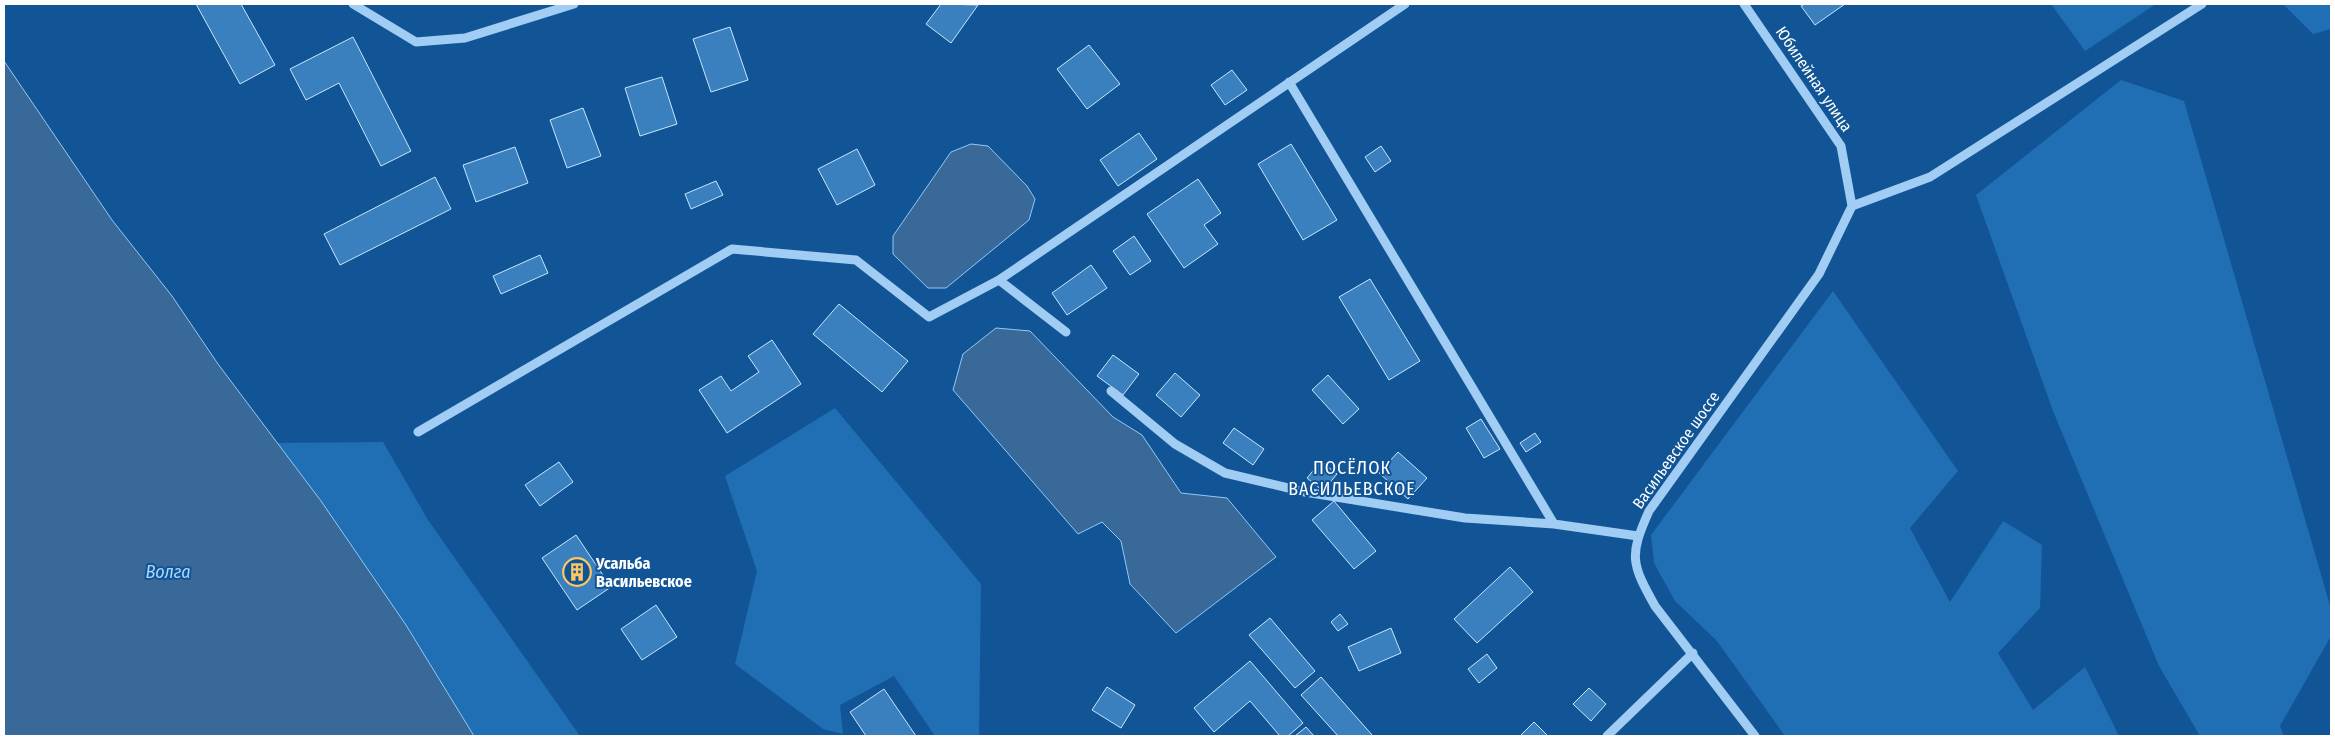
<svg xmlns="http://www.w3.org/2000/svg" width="2335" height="740" font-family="'Fira Sans Condensed',sans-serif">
	<rect width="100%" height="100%" fill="#115596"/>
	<path fill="#206eb3" d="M2051,4H2156L2085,51Z
		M2283,4H2331V29L2313,34Z
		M2121,80L2184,101L2331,609V636L2280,726L2284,736H2200L2159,666L2053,411L1976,195Z
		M1833,291L1958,471L1910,528L1950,602L2003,521L2042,545L2040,608L1998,653L2033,710L2085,667L2119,736H1785L1717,641L1675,601L1654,563L1651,535Z
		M835,408L981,584L979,736H935L894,676L840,705L843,734L823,729L735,664L757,571L725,476Z
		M383,442L428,520L580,736H474L321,501L277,443Z"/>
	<path fill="#386998" stroke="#92c9f7" d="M4,61L112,220L172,296L218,364L321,501L406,625L474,736H4Z
		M971,144L988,146L1027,186L1035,199L1029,220L946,288H928L893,254V236L951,152Z
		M996,328L1030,331L1113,417L1142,435L1181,493L1227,498L1276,557L1176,633L1130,584L1121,541L1102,522L1078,534L953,390L963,354Z"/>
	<path fill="#3a7fbe" stroke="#c8e5fd" d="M196,4H241L275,65L240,84Z
		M941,4L978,5L951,43L926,24Z
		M1805,4H1845L1815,25L1801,6Z
		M730,27L748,80L711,92L693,39Z
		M353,37L411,151L381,166L339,83L306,100L290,69Z
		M1089,45L1120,84L1087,109L1057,69Z
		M1232,70L1247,90L1225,105L1211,85Z
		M662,77L677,124L640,136L625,88Z
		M583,108L601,156L567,168L550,120Z
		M1139,133L1157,159L1118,186L1100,160Z
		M1291,144L1337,220L1303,240L1258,164Z
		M1381,146L1391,161L1375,172L1365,157Z
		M515,147L528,183L476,202L463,165Z
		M857,149L875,185L837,205L818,169Z
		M435,177L451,209L340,265L324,234Z
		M1198,179L1221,213L1204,225L1218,244L1184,268L1147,214Z
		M716,181L723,195L691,209L685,194Z
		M1134,236L1151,261L1130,275L1113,251Z
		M540,255L548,273L501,294L493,276Z
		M1091,265L1107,288L1067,315L1052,293Z
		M1370,279L1420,361L1389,380L1339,297Z
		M839,304L908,361L882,392L813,334Z
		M772,340L801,384L727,433L699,390L721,376L731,391L759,372L748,356Z
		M1113,355L1139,374L1123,395L1097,376Z
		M1175,373L1200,395L1181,417L1156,395Z
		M1328,375L1359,409L1343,424L1312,390Z
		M1481,419L1500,449L1484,458L1466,428Z
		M1234,428L1264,449L1253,465L1223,443Z
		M1535,433L1541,442L1526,452L1520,443Z
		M1398,452L1427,478L1408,499L1379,473Z
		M1321,461L1337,474L1323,491L1307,478Z
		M559,462L573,482L540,506L525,485Z
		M1334,501L1376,551L1354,569L1312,520Z
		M576,535L611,587L577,610L542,558Z
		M1510,567L1533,592L1477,643L1454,619Z
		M656,605L677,637L642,660L621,629Z
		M1340,614L1348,624L1338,631L1331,622Z
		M1270,618L1315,671L1295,688L1249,635Z
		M1391,628L1401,653L1359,671L1348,647Z
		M1487,654L1497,668L1479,683L1468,669Z
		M1250,661L1303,723L1288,736H1280L1250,701L1214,732L1194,708Z
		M1321,677L1373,736H1338L1301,695Z
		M1107,687L1135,705L1121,728L1092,710Z
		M1589,688L1606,704L1591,721L1573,704Z
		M884,689L916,736H866L850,712Z
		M1534,722L1548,736H1520Z
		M1306,727L1314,736H1295Z"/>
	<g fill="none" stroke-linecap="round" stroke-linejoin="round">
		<path stroke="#a1ccf3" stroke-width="9" d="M353,4L416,42L465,38L574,4
			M1744,4L1841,146L1852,206
			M1289,82L1554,524
			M1852,206L1930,177L2202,4
			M999,280L1066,332
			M1111,391L1175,444L1225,473L1305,492L1465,518L1554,524L1638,536
			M418,432L732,249L856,260L929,317L999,280L1405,4
			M1607,736L1693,653
			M1755,736L1655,606C1631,563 1629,556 1649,511L1819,274L1852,206"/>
	</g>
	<defs>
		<symbol id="building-ring" viewBox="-11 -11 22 22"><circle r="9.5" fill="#115596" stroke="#ffc663" stroke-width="1.5"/><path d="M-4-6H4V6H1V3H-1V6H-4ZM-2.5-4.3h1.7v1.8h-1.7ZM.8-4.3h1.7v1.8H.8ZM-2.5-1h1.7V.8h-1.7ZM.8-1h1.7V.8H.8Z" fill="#ffc663"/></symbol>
	</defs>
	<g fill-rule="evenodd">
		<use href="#building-ring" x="561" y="556" width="32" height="32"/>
	</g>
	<g text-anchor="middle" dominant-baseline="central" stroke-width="4" stroke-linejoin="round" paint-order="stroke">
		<g font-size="16" fill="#fff" stroke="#115596">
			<text transform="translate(1814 79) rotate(56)">Юбилейная улица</text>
			<text transform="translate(1676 450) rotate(-55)">Васильевское шоссе</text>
		</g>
		<g font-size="16" font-weight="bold" fill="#fff" stroke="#115596" text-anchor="start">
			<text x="596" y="563">Усальба<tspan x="596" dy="18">Васильевское</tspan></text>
		</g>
		<g font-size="18" letter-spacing="1" fill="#fff" stroke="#115596">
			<text x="1352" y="468">ПОСЁЛОК<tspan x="1352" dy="21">ВАСИЛЬЕВСКОЕ</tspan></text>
		</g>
		<g font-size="18" font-style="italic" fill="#add6fa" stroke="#115596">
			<text x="168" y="572">Волга</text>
		</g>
	</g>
	<rect width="2335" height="740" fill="none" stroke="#ffffff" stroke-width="10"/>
</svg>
